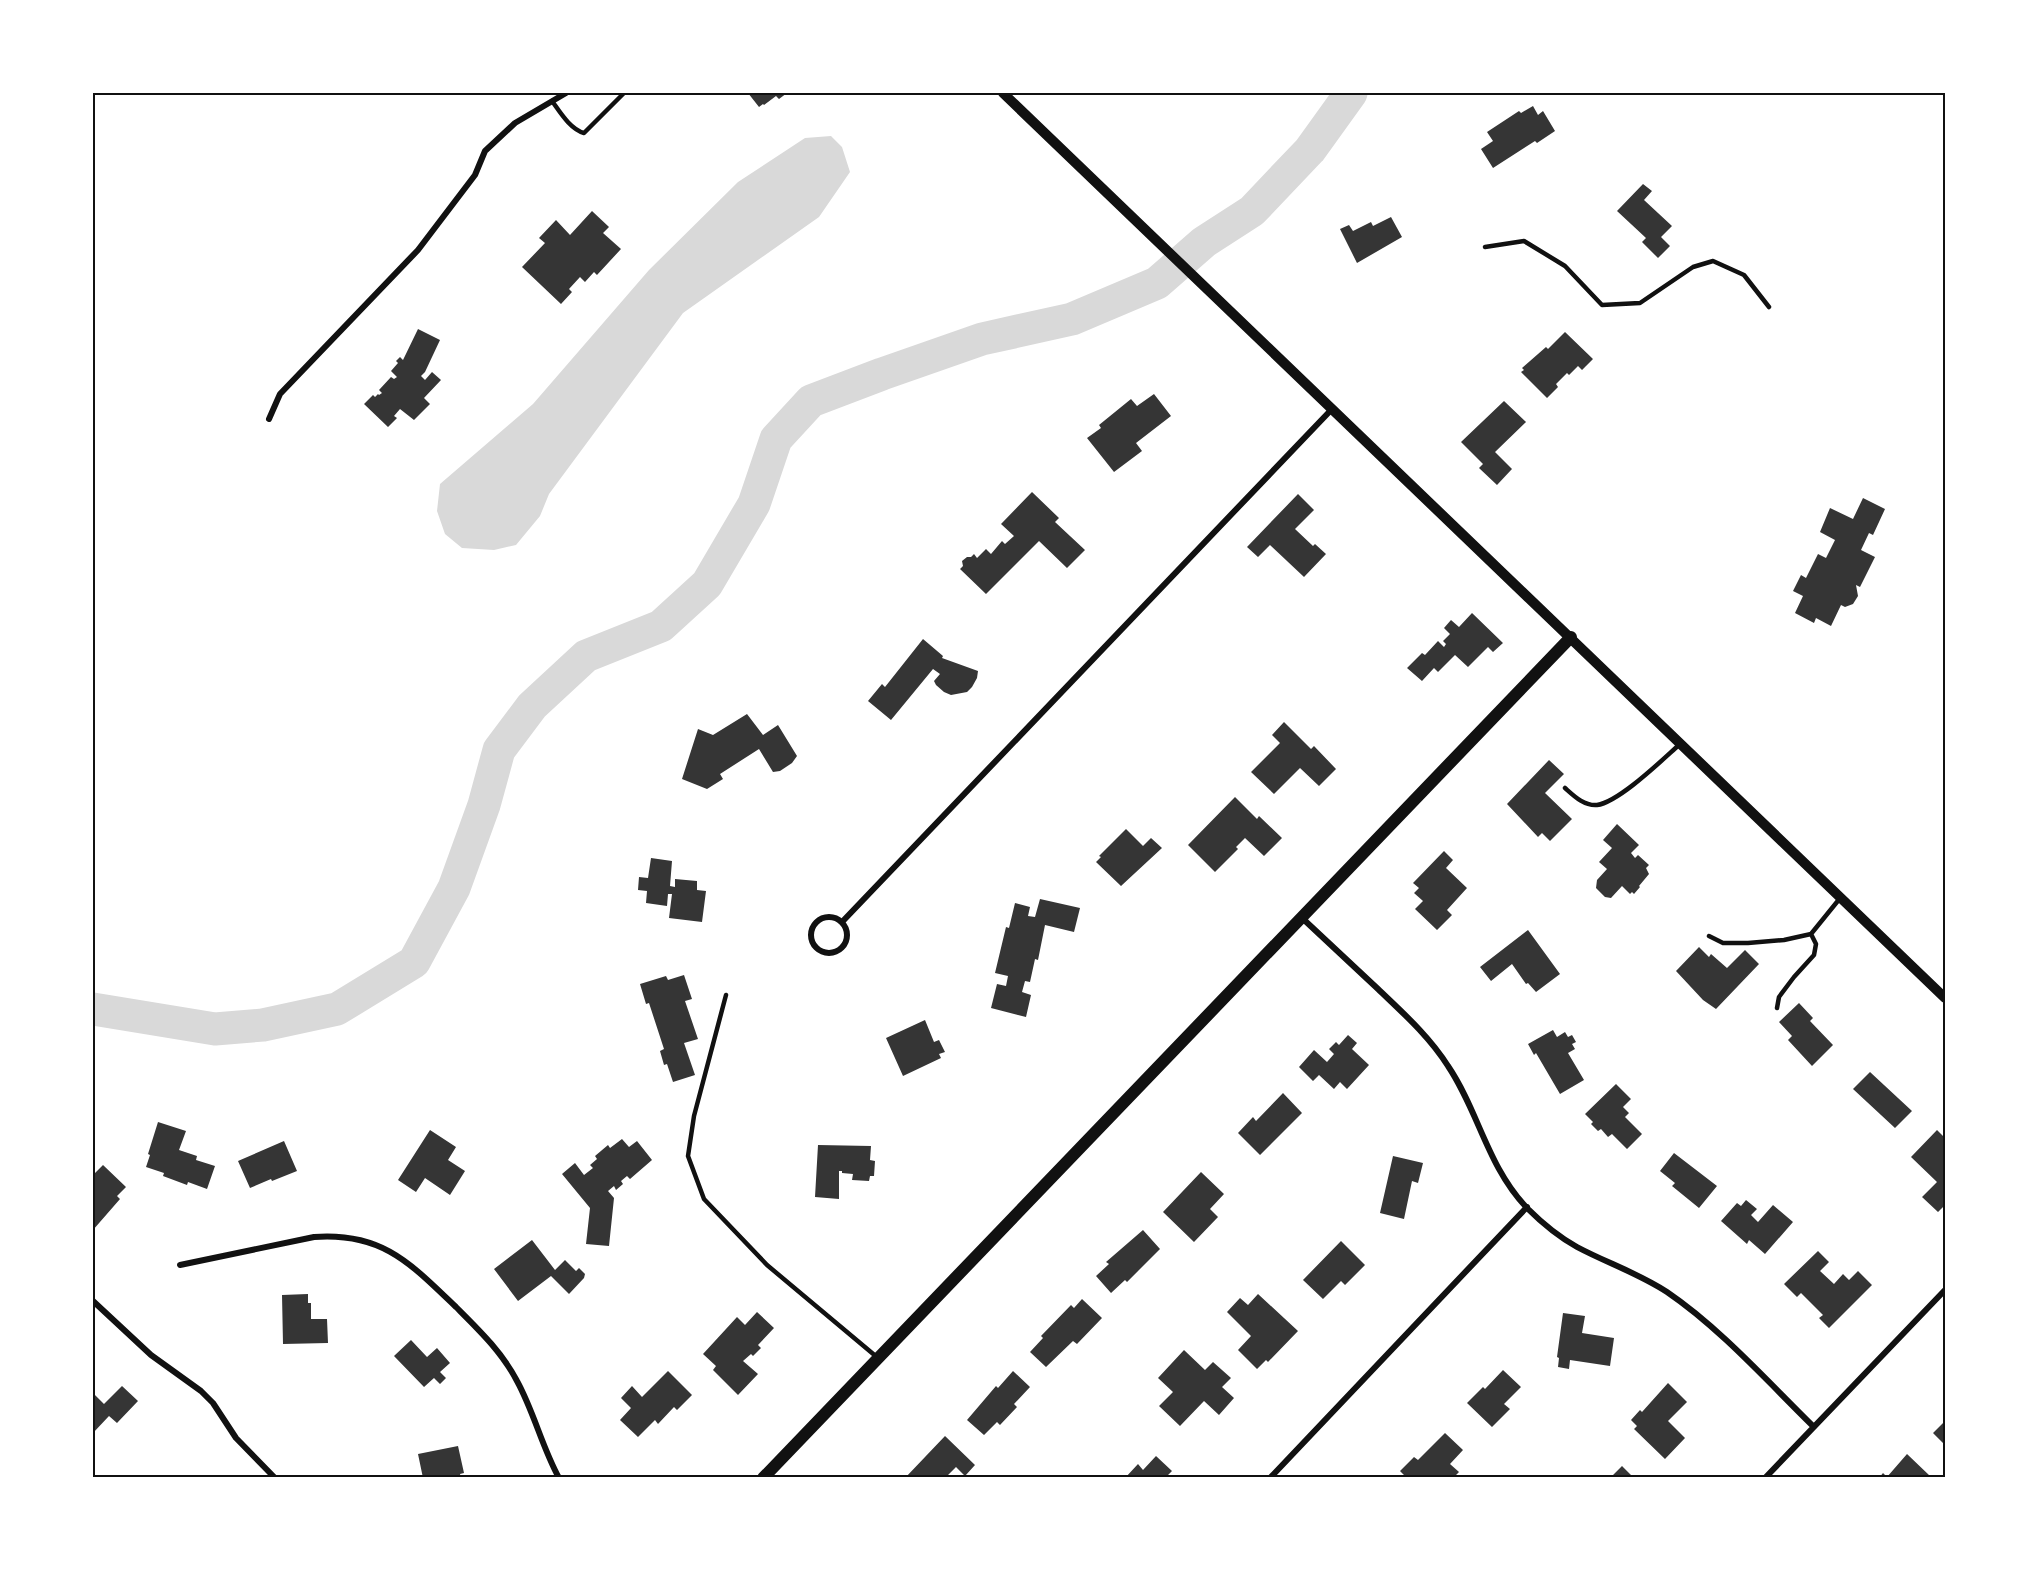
<svg xmlns="http://www.w3.org/2000/svg" width="2038" height="1571" font-family="'Fira Sans Condensed',sans-serif">
	<rect width="100%" height="100%" fill="#fff"/>
	<path fill="#d9d9d9" d="M831,136L842,147L850,172L819,217L683,313L549,494L540,516L516,545L494,550L462,548L445,534L437,511L440,484L533,404L649,270L738,182L805,138Z"/>
	<g fill="none" stroke-linecap="round" stroke-linejoin="round">
		<path stroke="#d9d9d9" stroke-width="33" d="M93,1009L215,1029L263,1025L337,1009L414,962L454,888L484,805L499,750L532,706L586,656L661,626L707,584L754,504L776,439L811,401L882,374L982,339L1072,319L1157,283L1204,242L1252,211L1310,150L1351,93"/>
	</g>
	<path fill="#353535" d="M748,93H787L779,99L776,96L764,105L763,104L759,107Z
		M1533,106L1538,115L1543,111L1555,131L1537,143L1535,141L1493,168L1481,149L1493,141L1487,132L1519,111L1521,113Z
		M1643,184L1652,191L1644,200L1672,226L1661,237L1670,246L1658,258L1642,242L1646,238L1617,211Z
		M592,211L609,227L603,233L621,249L597,275L594,272L585,282L580,277L569,289L572,292L561,304L522,267L545,243L539,238L556,220L570,235Z
		M1391,217L1402,237L1357,263L1340,229L1349,225L1353,231L1371,222L1373,226Z
		M418,329L440,340L425,372L421,376L425,380L432,372L441,380L424,398L430,404L414,420L400,409L394,416L397,418L388,427L364,404L373,395L375,397L378,394L379,395L382,393L379,390L391,377L394,379L397,377L391,371L398,363L396,361L400,357L403,360Z
		M1565,332L1593,359L1582,370L1578,366L1569,375L1567,373L1556,384L1558,387L1547,398L1521,372L1524,370L1522,368L1546,347L1548,349Z
		M1154,394L1171,416L1136,443L1142,451L1114,472L1087,438L1101,428L1099,425L1131,399L1137,406Z
		M1504,401L1526,422L1495,452L1512,469L1497,485L1479,468L1483,464L1461,442Z
		M1032,492L1059,518L1055,522L1085,550L1067,568L1039,541L986,594L960,569L963,566L962,561L967,557H971L974,554L977,558L986,549L991,554L1002,541L1005,544L1014,536L1001,524Z
		M1298,494L1314,510L1295,529L1313,546L1315,544L1326,554L1304,577L1270,545L1258,557L1247,547Z
		M1863,498L1885,509L1873,535L1869,533L1861,550L1875,557L1860,587L1856,585L1858,596L1853,604L1845,607L1841,605L1831,626L1816,618L1814,623L1795,613L1803,596L1793,591L1801,575L1806,578L1818,554L1826,558L1835,540L1820,532L1830,508L1853,519Z
		M1472,613L1503,643L1493,652L1488,647L1468,667L1455,655L1438,672L1434,668L1422,681L1407,668L1422,653L1425,655L1438,641L1444,647L1446,644L1443,641L1450,634L1444,628L1451,620L1459,627Z
		M923,639L943,656L942,658L978,671L977,678L972,687L967,692L951,695L944,692L936,685L934,681L940,674L933,669L891,720L868,701L882,684L885,687Z
		M747,714L763,735L778,725L797,756L792,763L780,771L773,772L759,749L720,774L723,779L707,789L682,779L698,729L713,735Z
		M1284,722L1311,749L1314,746L1336,769L1319,786L1300,768L1274,794L1251,772L1280,743L1272,735Z
		M1549,760L1564,774L1545,793L1572,819L1550,841L1542,833L1538,837L1507,804Z
		M1235,797L1257,819L1259,816L1282,838L1264,856L1245,838L1236,847L1238,849L1215,872L1188,845Z
		M1617,824L1639,845L1631,853L1635,858L1638,855L1649,865L1646,868L1649,874L1639,886L1640,887L1634,894L1632,892L1630,894L1622,886L1611,898L1605,897L1596,888L1597,880L1607,869L1599,862L1612,848L1603,840Z
		M1126,829L1143,846L1151,838L1162,848L1121,886L1096,862L1101,857L1099,856Z
		M1444,851L1453,860L1446,868L1467,888L1447,910L1452,915L1437,930L1415,909L1423,901L1414,893L1419,888L1413,883Z
		M651,858L672,861L670,886L675,887V879L697,881V890L706,891L702,922L669,918L672,894H668L667,906L646,903L647,891L638,890L639,877L648,878Z
		M1040,899L1080,908L1074,932L1045,925L1038,960L1035,959L1030,982L1025,981L1022,992L1031,995L1026,1017L991,1008L997,984L1006,986L1008,976L995,973L1006,927L1009,928L1015,903L1030,907L1028,916L1035,917Z
		M1528,930L1560,974L1536,992L1528,983L1526,984L1512,964L1491,981L1480,967Z
		M1699,947L1709,957L1711,954L1727,968L1745,950L1759,964L1716,1009L1703,1000L1676,971Z
		M684,975L692,999L685,1001L698,1039L684,1043L695,1075L673,1082L667,1064L664,1065L660,1051L664,1049L649,1003L646,1004L640,984L666,976L668,980Z
		M1799,1003L1813,1018L1810,1021L1833,1045L1812,1066L1788,1040L1792,1036L1779,1022Z
		M925,1020L934,1042L939,1040L945,1052L939,1054L941,1058L903,1076L886,1038Z
		M1553,1030L1557,1037L1565,1032L1568,1037L1572,1035L1576,1042L1572,1044L1575,1049L1568,1053L1584,1080L1560,1094L1536,1053L1534,1055L1528,1044Z
		M1348,1035L1357,1043L1352,1049L1369,1065L1347,1089L1340,1082L1334,1089L1319,1075L1313,1081L1299,1067L1314,1050L1327,1062L1334,1054L1329,1049L1336,1042L1339,1045Z
		M1870,1072L1912,1111L1895,1128L1853,1089Z
		M1616,1084L1631,1099L1623,1107L1629,1113L1625,1117L1642,1134L1627,1149L1612,1134L1608,1137L1601,1129L1598,1131L1591,1124L1593,1122L1585,1114Z
		M1283,1093L1302,1113L1260,1155L1238,1133L1253,1117L1256,1121Z
		M158,1122L186,1131L179,1150L197,1156L196,1160L215,1166L207,1189L188,1182L187,1185L163,1176L164,1173L146,1167L150,1155L148,1154Z
		M430,1130L456,1147L448,1160L465,1171L450,1195L425,1178L416,1192L398,1180Z
		M1937,1130L1945,1138V1205L1938,1212L1922,1197L1937,1182L1911,1157Z
		M622,1139L629,1147L637,1141L652,1160L630,1179L627,1176L621,1181L623,1184L616,1190L614,1186L608,1191L614,1198L609,1246L586,1244L590,1208L562,1174L575,1163L584,1175L593,1168L590,1165L597,1159L595,1156L608,1145L610,1148Z
		M284,1141L297,1171L272,1181L271,1179L250,1188L238,1161Z
		M818,1145L871,1146L870,1160L875,1161L874,1176H870L869,1181L852,1180L853,1174L842,1173V1171H839V1199L815,1197Z
		M1674,1153L1717,1186L1699,1208L1672,1186L1675,1183L1660,1171Z
		M1393,1156L1423,1163L1418,1183L1412,1181L1404,1219L1380,1213Z
		M103,1165L126,1187L117,1196L120,1199L93,1230V1175Z
		M1201,1172L1224,1194L1210,1209L1218,1217L1194,1242L1163,1212Z
		M1746,1200L1757,1209L1751,1215L1758,1222L1773,1205L1793,1222L1765,1254L1749,1240L1747,1244L1721,1221L1737,1203L1741,1206Z
		M1143,1230L1160,1249L1127,1282L1125,1280L1111,1293L1096,1276L1109,1264L1106,1262Z
		M532,1240L555,1270L565,1260L576,1271L579,1268L585,1274L584,1278L569,1294L551,1276L518,1301L494,1269Z
		M1341,1241L1365,1265L1345,1285L1341,1281L1323,1299L1303,1280Z
		M1818,1251L1829,1262L1820,1271L1834,1284L1843,1274L1849,1280L1858,1271L1872,1285L1829,1328L1819,1318L1823,1315L1801,1293L1797,1297L1784,1284Z
		M308,1294V1303H311V1319H327L328,1343L283,1344L282,1295Z
		M1258,1294L1298,1331L1268,1362L1266,1360L1257,1369L1238,1350L1251,1336L1227,1312L1240,1298L1248,1305Z
		M1082,1299L1102,1318L1077,1344L1073,1341L1046,1367L1030,1352L1043,1338L1041,1336L1071,1305L1074,1308Z
		M757,1312L774,1328L758,1345L761,1348L753,1356L751,1354L743,1361L758,1374L738,1395L713,1370L716,1366L703,1354L737,1317L745,1325Z
		M1563,1313L1585,1316L1582,1333L1614,1338L1610,1366L1570,1360L1569,1369L1558,1367L1559,1358L1557,1357Z
		M411,1340L427,1357L437,1348L450,1363L440,1372L446,1378L440,1384L434,1378L424,1387L394,1356Z
		M1184,1350L1205,1370L1213,1362L1231,1378L1222,1387L1234,1398L1219,1415L1204,1401L1180,1426L1159,1406L1173,1392L1158,1378Z
		M1503,1370L1521,1387L1504,1404L1510,1409L1492,1427L1467,1403L1483,1387L1485,1389Z
		M668,1371L692,1395L677,1410L674,1407L658,1424L655,1420L638,1437L620,1420L631,1408L621,1398L632,1386L642,1397Z
		M1013,1371L1030,1387L1014,1404L1017,1407L1000,1425L997,1422L984,1435L967,1420L996,1386L998,1388Z
		M1668,1383L1687,1402L1668,1421L1685,1438L1665,1459L1634,1429L1637,1426L1631,1420L1640,1410L1642,1412Z
		M122,1386L138,1401L117,1423L109,1416L93,1433V1393L104,1404Z
		M1945,1421V1445L1933,1433Z
		M1445,1433L1463,1450L1450,1464L1459,1472L1453,1478H1407L1400,1471L1414,1457L1418,1460Z
		M945,1436L975,1465L965,1476L956,1467L945,1478H905Z
		M458,1446L464,1473L460,1474L461,1478H423L418,1454Z
		M1907,1454L1930,1476L1928,1478H1879L1883,1473L1887,1477Z
		M1156,1456L1172,1471L1165,1478H1125L1138,1464L1143,1470Z
		M1622,1466L1634,1478H1610Z"/>
	<g fill="none" stroke-linecap="round" stroke-linejoin="round">
		<path stroke="#111" stroke-width="4.5" d="M552,101C560,112 570,129 584,133L624,93
			M1485,247L1524,241L1565,266L1602,305L1640,303L1693,267L1713,261L1744,275L1769,307
			M1565,788C1574,796 1584,806 1597,805C1619,802 1662,760 1679,745
			M1709,936L1723,943H1748L1784,940L1811,934L1841,897
			M726,995L694,1116L688,1156L704,1199L767,1265L878,1358
			M1777,1008L1779,997L1794,977L1814,955L1816,944L1811,934"/>
		<path stroke="#111" stroke-width="6" d="M269,419L280,394L418,250L475,175L485,151L515,123L566,93
			M811 935a18 18 0 1 1 36 0a18 18 0 1 1-36 0Z
			M1301,917C1327,941 1352,965 1378,989C1403,1013 1429,1036 1448,1066C1479,1112 1487,1166 1527,1208C1542,1223 1559,1237 1577,1247C1607,1263 1638,1273 1667,1292C1720,1328 1768,1382 1814,1427
			M842,922L1332,409
			M180,1265L314,1237C382,1232 410,1263 456,1307C479,1330 502,1352 517,1381C534,1412 542,1447 559,1478
			M93,1301L151,1355L201,1391L213,1403L236,1438L275,1478
			M1270,1478L1527,1207
			M1765,1478L1945,1290"/>
		<path stroke="#111" stroke-width="10" d="M1003,93L1945,998"/>
		<path stroke="#111" stroke-width="12" d="M763,1478L1571,637"/>
	</g>
	<rect width="2038" height="1571" fill="none" stroke="#ffffff" stroke-width="189"/>
	<rect x="94" y="94" width="1850" height="1382" fill="none" stroke="#111" stroke-width="2"/>
</svg>
